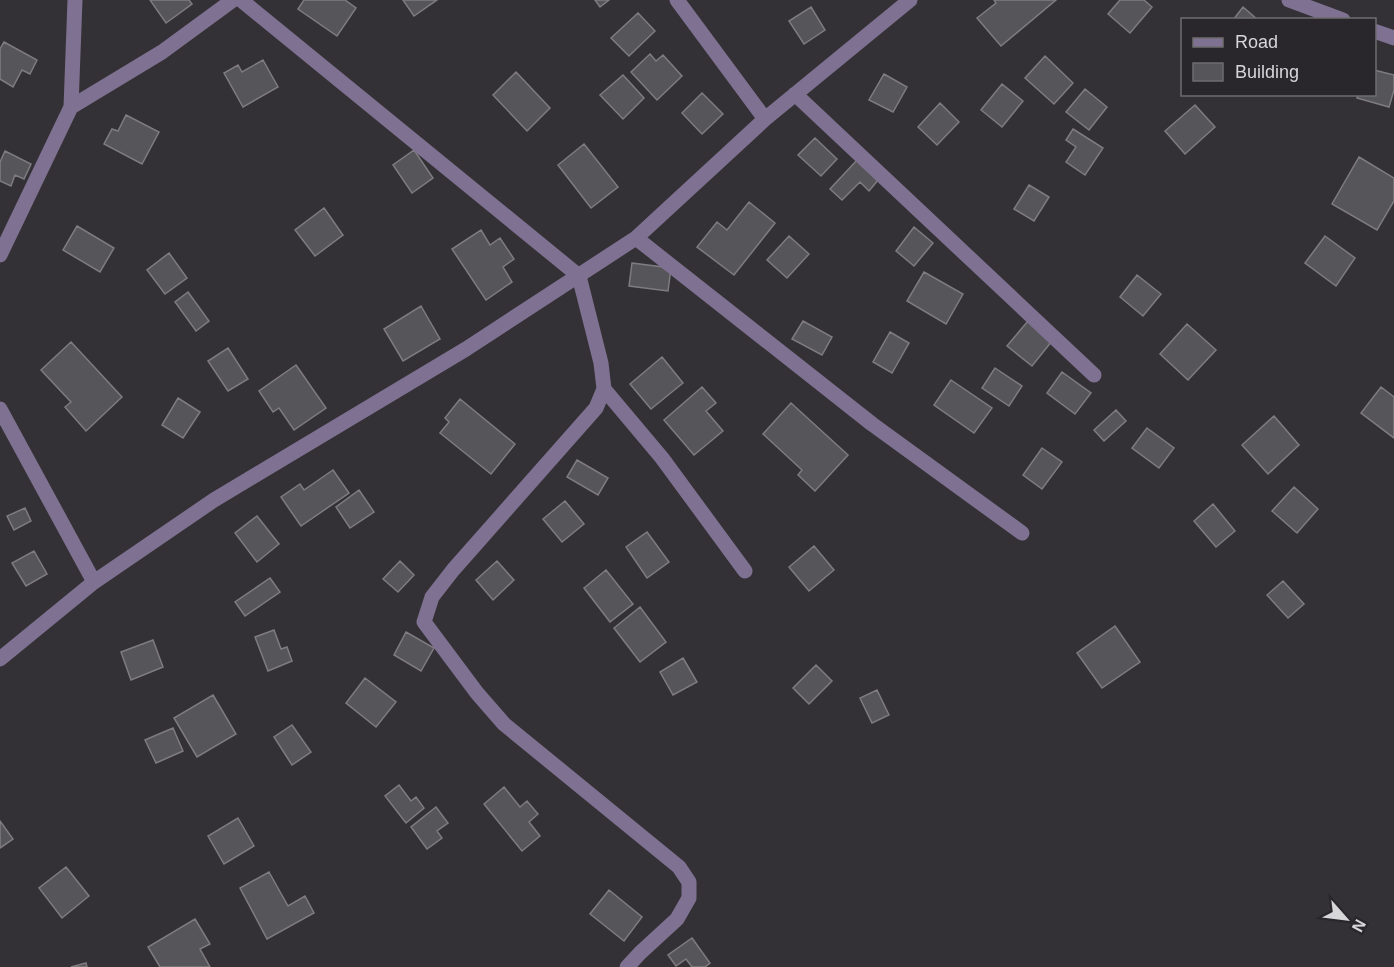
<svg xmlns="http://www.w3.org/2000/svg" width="1394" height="967" font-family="Helvetica,sans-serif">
	<rect width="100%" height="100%" fill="#333135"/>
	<path fill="#565559" stroke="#7e7c80" stroke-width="1.5" d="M150,0H189L192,4L166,23Z
		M304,0H345L356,8L337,36L298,9Z
		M403,0H437L414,16Z
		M595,0H609L600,7Z
		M994,0H1056L1001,46L977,18L996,3Z
		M1120,0H1144L1152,7L1130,33L1108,14Z
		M811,7L825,30L804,44L789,21Z
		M1243,7L1258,20H1233Z
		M638,13L655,31L629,56L611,38Z
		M4,42L37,60L30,74L22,70L13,87L0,79V49Z
		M650,54L656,61L663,55L682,76L657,100L631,72Z
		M1045,56L1073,83L1054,104L1025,78Z
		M263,60L278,87L243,107L224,73L238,65L242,72Z
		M1374,70L1394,75V90L1389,107L1357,98L1358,94H1374Z
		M516,72L550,108L527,131L493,95Z
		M884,74L907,87L893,112L869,100Z
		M623,75L644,98L623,119L600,95Z
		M1002,84L1023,101L1002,127L981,110Z
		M1085,89L1107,107L1089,130L1066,112Z
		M702,93L723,114L702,134L682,113Z
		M940,103L959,122L937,145L918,127Z
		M1195,105L1215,127L1185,154L1165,131Z
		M126,115L159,132L142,164L104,144L112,129L118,131Z
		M1073,129L1103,148L1085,175L1066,162L1076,147L1066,140Z
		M815,138L837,159L821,176L798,155Z
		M584,144L618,187L591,208L558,165Z
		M414,150L433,178L412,193L393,165Z
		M5,151L31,164L24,179L15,175L11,186L0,181V162Z
		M1359,157L1394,178V201L1377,230L1332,204Z
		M858,159L879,179L869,191L860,182L842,200L830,189Z
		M1029,185L1049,197L1034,221L1014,209Z
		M749,202L775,223L734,275L697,247L717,222L727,230Z
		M324,208L343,235L315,256L295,230Z
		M77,226L114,248L100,272L63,250Z
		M914,227L933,243L914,266L896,251Z
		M481,230L490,245L500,238L514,259L503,267L512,282L486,300L452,249Z
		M789,236L809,254L787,278L767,260Z
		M1325,236L1355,258L1336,286L1305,263Z
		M169,253L187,278L165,294L147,270Z
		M632,263L671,268L668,291L629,286Z
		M924,272L963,294L946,324L907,301Z
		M1137,275L1161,294L1143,316L1120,297Z
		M188,292L209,321L196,331L175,302Z
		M421,306L440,339L403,361L384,329Z
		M803,321L832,337L822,355L792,339Z
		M1028,321L1052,341L1032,366L1007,346Z
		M1187,324L1216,350L1188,380L1160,354Z
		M890,332L909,343L892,373L873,362Z
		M71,342L122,397L86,431L65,407L71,402L41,370Z
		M228,348L248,379L228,391L208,361Z
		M662,357L683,383L651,409L630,384Z
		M296,365L326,408L294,430L279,408L273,412L259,391Z
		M995,368L1022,386L1009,406L982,388Z
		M1062,372L1091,393L1075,414L1047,393Z
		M951,380L992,408L974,433L934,405Z
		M702,387L716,403L706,411L723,431L694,455L664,420Z
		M1381,387L1394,397V438L1361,413Z
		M178,398L200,412L183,438L162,425Z
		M460,399L515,444L491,474L440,433L449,422L445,418Z
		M791,403L848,455L815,491L798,475L802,470L763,434Z
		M1116,410L1126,421L1104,441L1094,430Z
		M1274,416L1299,445L1268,474L1242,445Z
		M1147,428L1174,448L1159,468L1132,448Z
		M1042,448L1062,462L1042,489L1023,475Z
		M577,460L608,478L598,495L567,477Z
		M333,470L349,493L301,526L281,497L300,484L304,490Z
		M1294,487L1318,509L1297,533L1272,511Z
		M359,490L374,512L350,528L336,507Z
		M565,501L584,524L562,542L543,519Z
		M1213,504L1235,531L1216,547L1194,521Z
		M25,508L31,521L14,530L7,516Z
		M257,516L279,544L257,562L235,533Z
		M647,532L669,562L647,578L626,547Z
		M814,546L834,570L809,591L789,567Z
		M34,551L47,574L26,586L12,563Z
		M400,561L414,575L398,592L383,579Z
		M497,561L514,580L493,600L476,580Z
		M606,570L633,604L610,622L584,588Z
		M270,578L280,592L245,616L235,602Z
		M1283,581L1304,604L1288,618L1267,595Z
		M640,607L666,642L640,662L614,628Z
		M1115,626L1140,662L1102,688L1077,653Z
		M274,630L281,649L287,647L292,661L268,671L255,637Z
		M406,632L434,648L421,671L394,655Z
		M153,640L163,667L131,680L121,652Z
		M683,658L697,682L673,695L660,672Z
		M816,665L832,681L809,704L793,688Z
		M365,678L396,702L376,727L346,703Z
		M877,690L889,715L872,723L860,698Z
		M213,695L236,734L197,757L174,718Z
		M292,725L311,752L292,765L274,737Z
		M173,728L183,751L156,763L145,740Z
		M399,785L411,801L416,797L424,808L406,823L385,796Z
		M504,787L520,807L527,801L538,814L529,822L540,836L522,851L484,804Z
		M436,807L448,823L437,831L442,838L427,849L411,827Z
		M238,818L254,846L224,864L208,836Z
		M0,821L13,839L0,848Z
		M66,867L89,896L62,918L39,888Z
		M269,872L288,906L305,896L314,913L267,939L240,888Z
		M609,890L642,917L624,941L590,914Z
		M195,919L210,944L200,949L210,967H160L148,947Z
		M692,938L710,963L705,967H692L686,959L676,966L668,955Z
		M86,963L87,967H71Z"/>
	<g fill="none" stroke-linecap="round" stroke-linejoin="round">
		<path stroke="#7f7191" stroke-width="15" d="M241,0L579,276L601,363L604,389L596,408L453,570L432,597L424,622L477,693L504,724L679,867L689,882V898L677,919L640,953L627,967
			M677,0L765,119
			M1289,0L1343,20
			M1374,31L1394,38
			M795,94L1094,375
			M71,107L75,0
			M636,238L872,424L1022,533
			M0,255L71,107L162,52L233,0
			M604,389L662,458L745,571
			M0,409L94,582
			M0,659L94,582L214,500L466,349L636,238L765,119L910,0"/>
	</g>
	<rect x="1181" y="18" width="195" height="78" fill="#29272b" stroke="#6e6d70" stroke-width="1.5"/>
	<rect x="1193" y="38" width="30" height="9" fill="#7f7191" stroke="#6e6d70" stroke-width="1.5"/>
	<text x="1235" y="48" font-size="18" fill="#d6d5d7">Road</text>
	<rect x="1193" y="63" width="30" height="18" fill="#565559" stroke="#6e6d70" stroke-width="1.5"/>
	<text x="1235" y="78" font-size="18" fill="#d6d5d7">Building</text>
	<g transform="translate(1346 919) rotate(118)" stroke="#29272b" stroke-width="4.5" paint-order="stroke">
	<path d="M0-4.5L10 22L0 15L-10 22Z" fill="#d6d5d7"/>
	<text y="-9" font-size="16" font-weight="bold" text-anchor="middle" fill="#d6d5d7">N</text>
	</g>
</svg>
